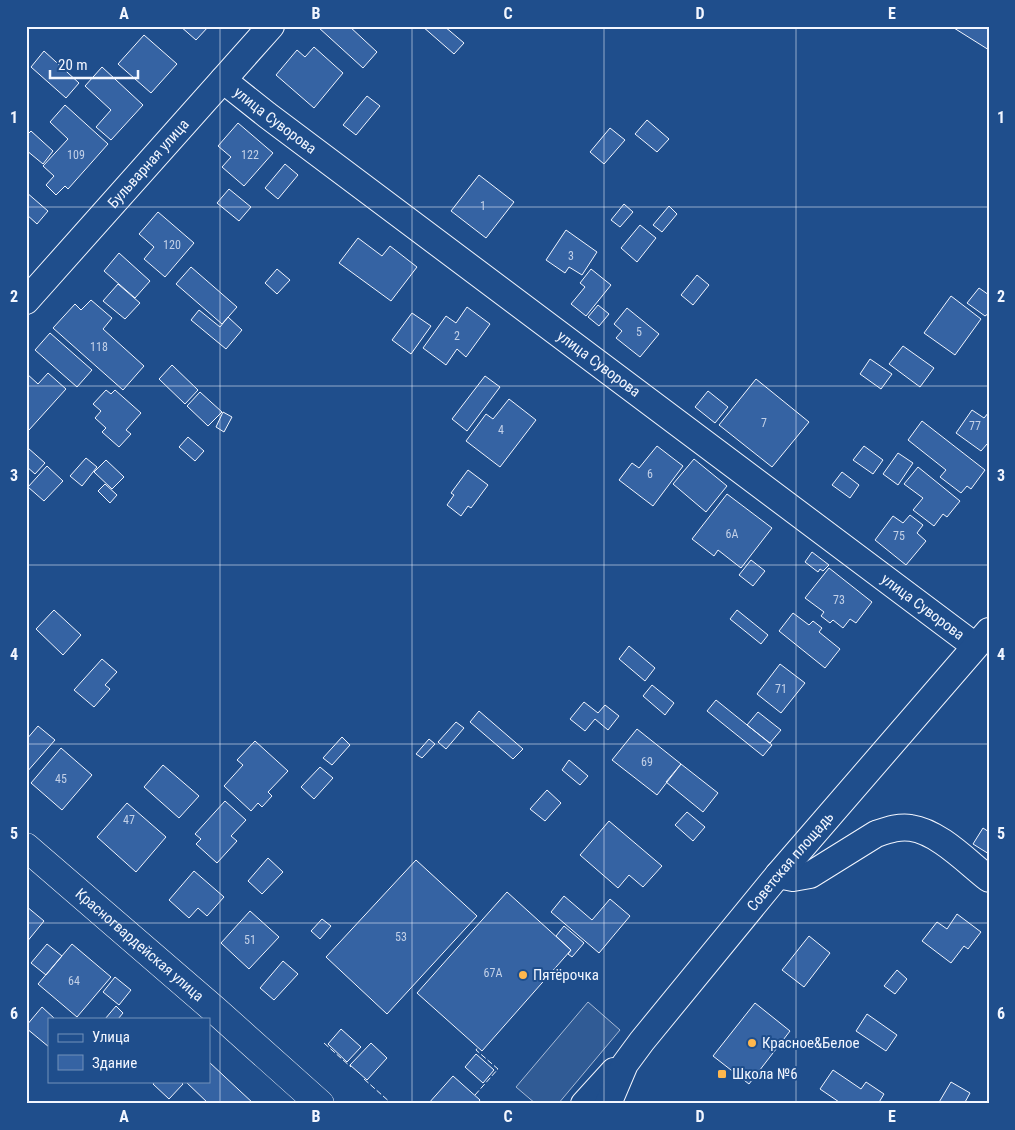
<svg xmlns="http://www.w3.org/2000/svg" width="1015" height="1130" font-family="'Roboto Condensed',sans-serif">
	<rect width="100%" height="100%" fill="#1f4e8c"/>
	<path fill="#305b95" stroke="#a8bbd7" d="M588,1002L620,1030L558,1104H536L516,1087Z"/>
	<path fill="#3563a3" stroke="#f2f6ff" d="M180,26H209L196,40Z
		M349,26L377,52L363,68L318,27Z
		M422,26H444L464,43L454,54Z
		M955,26H989V50L954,28Z
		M144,35L177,64L151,93L118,64Z
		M314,47L343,73L314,108L276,75L297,50L305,57Z
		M44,51L79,83L66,98L31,67Z
		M102,67L143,105L111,140L96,127L111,110L85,86Z
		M367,96L380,106L356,135L343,125Z
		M65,105L108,144L68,189L65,186L56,195L46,185L54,176L43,166L68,139L50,122Z
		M647,120L669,139L657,152L635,134Z
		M238,123L273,153L244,186L222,167L231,157L218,146Z
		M610,128L625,140L604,164L590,152Z
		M31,131L53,151L43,164L26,150V136Z
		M285,164L298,175L278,199L265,188Z
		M479,175L514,202L486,238L451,211Z
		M229,189L251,207L239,221L217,203Z
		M26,192L48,211L37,224L26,214Z
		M624,204L633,212L620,227L611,220Z
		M669,206L677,214L662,232L653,225Z
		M158,212L194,243L165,277L144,259L154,247L139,234Z
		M640,225L656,238L637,262L621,248Z
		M566,230L597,252L582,275L569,267L565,273L546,260Z
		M358,238L382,256L390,246L417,267L391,301L339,263Z
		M119,253L150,281L135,298L104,271Z
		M191,267L237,307L222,324L176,284Z
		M277,269L290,280L277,294L265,283Z
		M591,269L611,285L586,316L571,304L585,287L580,283Z
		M697,275L709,285L693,305L681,295Z
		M118,284L140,303L125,319L103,301Z
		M979,288L989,295V313L985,316L967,303Z
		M951,296L981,319L955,355L924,333Z
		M91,300L112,318L103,329L144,366L123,390L53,328L75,304L81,310Z
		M598,305L609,314L599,326L588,317Z
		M467,307L490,324L466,357L457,349L446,365L423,348L446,316L456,323Z
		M627,308L659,334L640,357L616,338L622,331L614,324Z
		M199,310L220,327L228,317L242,330L226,349L191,320Z
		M412,313L431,326L411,354L392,340Z
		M50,333L92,370L77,387L35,350Z
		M903,346L934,368L920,387L889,364Z
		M870,359L892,374L881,389L860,374Z
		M172,365L198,390L185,404L159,379Z
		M26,373L38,384L48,373L66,389L29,430L26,427Z
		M485,376L500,387L467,431L452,419Z
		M756,379L809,422L772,467L719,425Z
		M106,390L111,394L115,390L141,413L126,430L131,434L119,447L102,432L106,428L95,418L101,411L93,404Z
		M708,391L728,407L715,423L695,407Z
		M200,392L222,412L208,426L187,406Z
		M509,399L536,420L500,467L466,441L486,414L493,419Z
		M972,410L984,418L989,412V445L987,444L981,451L956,433Z
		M223,412L232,417L224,432L216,427Z
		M922,421L985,470L971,489L967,486L961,493L940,477L946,470L908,440Z
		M188,437L204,451L195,461L179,447Z
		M657,446L683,466L653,506L619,480L632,463L639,468Z
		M864,446L883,460L873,474L853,460Z
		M28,448L45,463L35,474L26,466V450Z
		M898,453L913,463L898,485L883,474Z
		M86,458L97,467L82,486L70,476Z
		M694,459L727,486L706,512L673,484Z
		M106,460L124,477L112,489L94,472Z
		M47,466L63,481L44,501L28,487Z
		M918,467L960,501L947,517L943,514L934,526L913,510L923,498L904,484Z
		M468,470L488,485L471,508L468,506L461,516L447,505L454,495L451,493Z
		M842,472L859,485L850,498L832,485Z
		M105,484L117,495L110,503L98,491Z
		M727,494L772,528L741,568L718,550L714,556L692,539Z
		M910,515L923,525L917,533L926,541L906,565L875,540L893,516L903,523Z
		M812,552L829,565L823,571L820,569L818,572L805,562Z
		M751,560L765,571L753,586L739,575Z
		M829,568L872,602L856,623L850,619L843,628L833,620L830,623L821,616L824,612L805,598Z
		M54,610L81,635L63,655L36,629Z
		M737,610L768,635L761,644L730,619Z
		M793,613L809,625L813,621L822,628L819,632L840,649L825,668L779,631Z
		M629,646L655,668L645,681L619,659Z
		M102,659L117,672L105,685L110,689L94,707L74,690Z
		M780,664L805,683L781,713L757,694Z
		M652,685L674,703L665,715L643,696Z
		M716,700L772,745L763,756L707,711Z
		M584,702L598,713L605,705L619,716L608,730L595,719L585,731L570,719Z
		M479,711L523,749L513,759L470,722Z
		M758,712L781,730L770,743L747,725Z
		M456,722L464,728L446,749L438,742Z
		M38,726L55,740L26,773V740Z
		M637,729L681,764L657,795L612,760Z
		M342,737L350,745L332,765L323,758Z
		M429,739L435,744L422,758L416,754Z
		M255,741L288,771L268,792L272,796L262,807L258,803L251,811L224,786L243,765L237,760Z
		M61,748L92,775L62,810L31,783Z
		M569,760L588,776L580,785L562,770Z
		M681,764L718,793L703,812L666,782Z
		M163,765L199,796L179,818L144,787Z
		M320,767L333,778L314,799L301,787Z
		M547,790L561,803L545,821L530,809Z
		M225,801L246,820L231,836L237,841L217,863L196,844L201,839L195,834Z
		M127,803L166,837L136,872L97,837Z
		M687,812L705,827L693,841L675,825Z
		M609,821L662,866L643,887L629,875L618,888L580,855Z
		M983,828L989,832V854L973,844Z
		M268,858L283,872L262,894L248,881Z
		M416,860L477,916L387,1014L326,957Z
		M194,871L224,897L207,916L198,908L189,918L169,900Z
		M507,892L571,950L482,1051L417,993Z
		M564,896L592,920L610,899L630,916L599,953L551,912Z
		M26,906L44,921L26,943Z
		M250,911L279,937L249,969L221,943Z
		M957,914L981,932L968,949L964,946L951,963L922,941L937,922L947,929Z
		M322,919L331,926L320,939L311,931Z
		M564,926L584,943L572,957L568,954L571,950L556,936Z
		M809,936L830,953L804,987L782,970Z
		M47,944L62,956L46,975L31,963Z
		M72,944L111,977L77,1017L38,984Z
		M283,961L298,974L274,1000L260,988Z
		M897,970L907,979L895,994L884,986Z
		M115,977L131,990L119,1005L103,992Z
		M755,1003L790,1031L749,1084L713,1056Z
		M116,1006L123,1013L118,1019H105Z
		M42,1007L55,1019H49V1047L26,1028V1026Z
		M867,1014L897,1035L886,1051L856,1031Z
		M341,1029L361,1047L347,1062L328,1044Z
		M371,1043L387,1058L367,1080L350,1065Z
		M476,1054L494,1070L483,1083L465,1067Z
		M209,1062L254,1104H209L185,1081H209Z
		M833,1070L861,1089L866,1082L884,1094L878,1104H842L820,1089Z
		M453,1076L480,1100L477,1104H428Z
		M155,1081H180L183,1084L169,1099L153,1084Z
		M951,1082L970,1093L964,1104H938Z"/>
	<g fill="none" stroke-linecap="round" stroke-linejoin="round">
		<defs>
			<g id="street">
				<path id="s1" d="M223,80L267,115L975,646"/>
				<path id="s2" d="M26,301L271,26"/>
				<path d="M778,875L793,878L810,875L876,834C888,830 899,826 911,828C939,832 967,862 989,879"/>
				<path d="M584,1104L614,1071"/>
				<path id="s3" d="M608,1104L625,1064L642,1041L778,875L989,631"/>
			</g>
			<g id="secondary">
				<path id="s4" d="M26,847L215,1010L320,1104"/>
			</g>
		</defs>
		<use href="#street" stroke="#f2f6ff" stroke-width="28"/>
		<use href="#secondary" stroke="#f2f6ff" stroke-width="29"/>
		<use href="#street" stroke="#1f4e8c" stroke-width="26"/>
		<use href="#secondary" stroke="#1f4e8c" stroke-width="28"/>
		<path stroke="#f2f6ff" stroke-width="1" stroke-dasharray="6 2.5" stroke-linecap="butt" d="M324,1043L351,1067
			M364,1079L392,1104
			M475,1095L498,1069L476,1050L478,1047"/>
	</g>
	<path fill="none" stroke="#f2f6ff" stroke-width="1" stroke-opacity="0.55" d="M220,26V1104M412,26V1104M604,26V1104M796,26V1104M26,207H989M26,386H989M26,565H989M26,744H989M26,923H989"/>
	<g fill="#ffb74d" stroke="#1f4e8c" stroke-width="2">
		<circle cx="523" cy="975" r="5"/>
		<circle cx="752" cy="1043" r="5"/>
		<rect x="717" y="1069" width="10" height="10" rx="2.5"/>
	</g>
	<g text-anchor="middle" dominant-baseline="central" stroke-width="4" stroke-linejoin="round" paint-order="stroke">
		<g font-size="12" fill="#c3d1e8">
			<text x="76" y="155">109</text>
			<text x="250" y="155">122</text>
			<text x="483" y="206">1</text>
			<text x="172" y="245">120</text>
			<text x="571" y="256">3</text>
			<text x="639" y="332">5</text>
			<text x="457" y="336">2</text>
			<text x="99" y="347">118</text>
			<text x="764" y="423">7</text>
			<text x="975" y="426">77</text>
			<text x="501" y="430">4</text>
			<text x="650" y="474">6</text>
			<text x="732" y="534">6А</text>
			<text x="899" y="536">75</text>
			<text x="839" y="600">73</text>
			<text x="781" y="689">71</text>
			<text x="647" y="762">69</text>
			<text x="61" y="779">45</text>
			<text x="129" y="820">47</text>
			<text x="401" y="937">53</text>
			<text x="250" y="940">51</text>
			<text x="493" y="973">67А</text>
			<text x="74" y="981">64</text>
		</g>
		<g font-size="15" fill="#f2f6ff" stroke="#1f4e8c">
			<text stroke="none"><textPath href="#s1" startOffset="66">улица Суворова</textPath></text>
			<text stroke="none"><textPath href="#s2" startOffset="184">Бульварная улица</textPath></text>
			<text stroke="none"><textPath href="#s1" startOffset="471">улица Суворова</textPath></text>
			<text stroke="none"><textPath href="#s1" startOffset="876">улица Суворова</textPath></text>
			<text stroke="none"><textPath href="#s3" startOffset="305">Советская площадь</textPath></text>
			<text stroke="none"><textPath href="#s4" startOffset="150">Красногвардейская улица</textPath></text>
		</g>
		<g font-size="15" fill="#f2f6ff" stroke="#1f4e8c" text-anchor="start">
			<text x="533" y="975">Пятёрочка</text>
			<text x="762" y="1043">Красное&amp;Белое</text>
			<text x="732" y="1074">Школа №6</text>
		</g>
	</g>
	<rect width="1015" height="1130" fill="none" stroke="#1f4e8c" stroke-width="55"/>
	<rect x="48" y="1018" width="162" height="65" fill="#1f4e8c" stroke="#7391ba"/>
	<rect x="58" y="1034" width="25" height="8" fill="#1f4e8c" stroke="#7391ba"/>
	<text x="92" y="1042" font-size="15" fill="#f2f6ff">Улица</text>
	<rect x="58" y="1055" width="25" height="15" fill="#3563a3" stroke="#7391ba"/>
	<text x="92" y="1068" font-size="15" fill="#f2f6ff">Здание</text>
	<path d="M50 70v8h88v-8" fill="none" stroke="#f2f6ff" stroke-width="2.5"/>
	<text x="58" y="70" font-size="15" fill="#f2f6ff" stroke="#1f4e8c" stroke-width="4" paint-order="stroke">20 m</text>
	<rect x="28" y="28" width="960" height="1074" fill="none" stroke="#f2f6ff" stroke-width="2"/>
	<g font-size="16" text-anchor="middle" font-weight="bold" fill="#f2f6ff">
		<text x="124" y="19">A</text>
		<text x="316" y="19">B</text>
		<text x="508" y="19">C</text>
		<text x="700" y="19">D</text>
		<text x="892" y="19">E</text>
		<text x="14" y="123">1</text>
		<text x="1001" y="123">1</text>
		<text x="14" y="302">2</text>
		<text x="1001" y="302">2</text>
		<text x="14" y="481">3</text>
		<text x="1001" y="481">3</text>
		<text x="14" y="660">4</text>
		<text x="1001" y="660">4</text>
		<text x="14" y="839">5</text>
		<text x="1001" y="839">5</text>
		<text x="14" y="1019">6</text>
		<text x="1001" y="1019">6</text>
		<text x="124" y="1122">A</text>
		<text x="316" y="1122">B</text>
		<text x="508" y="1122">C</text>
		<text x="700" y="1122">D</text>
		<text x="892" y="1122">E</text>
	</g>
</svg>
